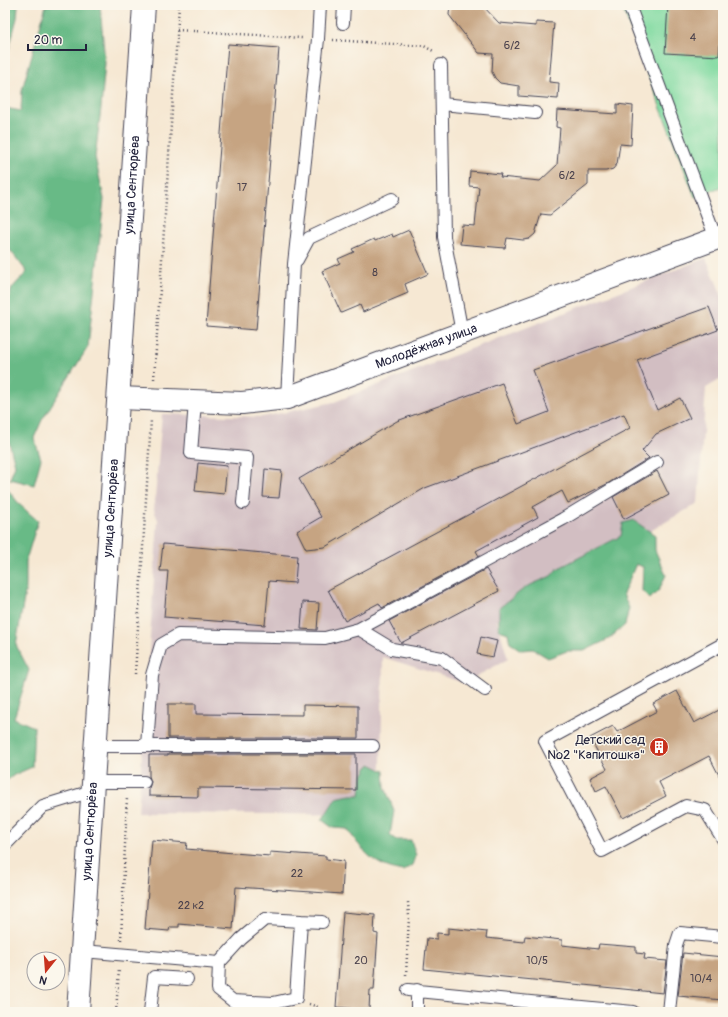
<svg xmlns="http://www.w3.org/2000/svg" width="728" height="1017" font-family="Pangolin,sans-serif">
	<rect width="100%" height="100%" fill="#fbf7ec"/>
	<filter id="ink" filterUnits="userSpaceOnUse"><feTurbulence type="fractalNoise" baseFrequency=".025" numOctaves="2"/><feDisplacementMap in="SourceGraphic" scale="8" xChannelSelector="R" yChannelSelector="G"/><feConvolveMatrix kernelMatrix="1 2 1 2 8 2 1 2 1" color-interpolation-filters="sRGB"/></filter>
	<filter id="wash" filterUnits="userSpaceOnUse"><feTurbulence type="fractalNoise" baseFrequency=".012" numOctaves="4" result="noise"/><feDisplacementMap in="SourceGraphic" scale="16" xChannelSelector="R" yChannelSelector="G"/><feGaussianBlur stdDeviation="0.9" result="paint"/><feColorMatrix in="noise" values="0 0 0 0 0 0 0 0 0 0 0 0 0 0 0 0 0 1.4 0 .05"/><feComposite in="paint" operator="in"/></filter>
	<g filter="url(#wash)">
		<rect width="100%" height="100%" fill="#f6e8d3"/>
		<path fill="#d2bec2" d="M706,258L723,298V378L706,388L698,503L497,621L508,659L464,683L383,657L380,815L138,813L158,520L154,510L162,414L263,417L334,402Z"/>
		<path fill="#80daa0" stroke="#517e6e" d="M628,5H723V186L695,197L623,10Z"/>
		<path fill="#68ba86" stroke="#456e60" d="M5,5H18L17,18L5,64Z
			M46,5H100L105,63L101,108L95,157L104,199L88,347L42,420L34,438L41,459L34,485L10,479L15,465L5,427V311L12,288L27,272L10,250L5,248V108L21,111L22,90Z
			M5,486L20,505L38,521L26,560V587L16,645L29,670L14,718L34,727L32,767L14,775L5,782Z
			M633,520L655,535V550L666,575L659,590L650,599L642,591L643,567L636,564L623,594L629,608L625,625L609,639L584,651H567L548,658L533,649L521,650L510,643L508,633L499,630V608L526,587L551,576L557,569L621,536L623,523Z
			M370,764L384,771L385,787L394,811L390,835L396,840H411L416,855L412,865L403,871C373,866 364,852 347,829L333,828L322,820L336,798L350,795H360L362,777Z"/>
		<g id="blocks">
			<path fill="#c6a482" d="M450,5H482L499,23L536,26V22L554,23L549,82L559,83L558,99L519,96V86L500,83L495,78L492,72L493,54L479,53L449,15Z
				M668,5H723L719,56L665,53Z
				M228,44L279,48L256,330L206,326Z
				M617,104L633,106L631,145L620,144L617,164L613,169L606,171H588V185L550,215L541,214L535,234L529,239L523,240L507,238L505,248L460,244L462,225L475,226L479,187L469,186L470,171L501,174L500,177L540,181L557,165L560,128L556,127L557,110L617,114Z
				M409,230L428,274L405,284L408,293L363,312L360,305L341,313L322,271L340,263L338,259L354,252L352,249L374,239L375,241L392,234L393,237Z
				M709,307L718,330L637,360L657,410L680,398L690,418L656,434L642,451L649,458L607,484L568,503L562,491L533,507L538,517L476,551L479,556L382,608L379,603L345,621L328,590L630,428L624,414L425,488L325,547L306,549L297,531L321,517L299,479L397,421L502,383L518,424L549,412L533,370Z
				M198,463L227,466L224,494L195,491Z
				M265,469L282,471L279,498L263,497Z
				M657,471L669,495L624,519L613,497Z
				M163,544L297,556L295,583L269,581L265,625L164,617L168,571H160Z
				M486,569L499,591L401,643L389,621Z
				M303,602L319,603L317,630L301,629Z
				M481,637L497,641L493,657L477,654Z
				M677,691L694,723L723,708V783L709,756L659,782L666,796L623,818L606,786L596,791L590,778L607,769L590,738L613,726L617,732L657,711L653,704Z
				M168,704H196V714L303,715V705L358,706V738H168Z
				M168,754H356V790L198,788V797L149,796V788L151,782L149,776V755H168Z
				M152,840L187,843L186,849L270,856V852L326,856V859L344,861L342,894L236,887L233,929L179,924V927H170L169,931L145,929Z
				M343,912L375,915L374,933L378,934L374,990H370L369,1010L336,1007Z
				M448,928L487,932L486,938L524,942L525,936L562,940V945L598,949L599,944L636,947V953L645,954L644,959L667,961L663,993L424,969L427,938L437,939V933L448,934Z
				M683,953L723,957V1000L678,996Z"/>
		</g>
	</g>
	<g filter="url(#ink)">
		<use href="#blocks" fill-opacity="0" stroke="#424052" stroke-width="1"/>
		<g fill="none" stroke-linecap="round" stroke-linejoin="round">
			<defs>
				<path id="service" d="M629,5L716,239
					M343,23L344,5
					M441,65L444,237L462,333
					M442,104L535,113
					M297,260L309,238L392,199
					M287,398L294,264L318,39L320,5
					M195,402L191,453L247,458L243,503
					M359,629L392,649L442,658L485,690
					M723,644L545,741L602,851L686,806L705,810L723,839
					M96,746H373
					M147,746L152,675L161,645L178,635L325,638L359,629L563,519L657,462
					M93,782H144
					M5,845L43,806L92,791
					M301,921L322,922
					M83,951L219,963L241,939L265,919L301,921L296,998L273,1003L233,1001L218,989L219,963
					M408,990L633,1012
					M150,1012L154,977L187,979
					M417,1012V990
					M669,1012L676,945L680,933L723,937"/>
				<g id="minor">
					<path id="s1" d="M119,398L242,403L287,398L723,236"/>
				</g>
				<g id="secondary">
					<path id="s2" d="M78,1012L144,5"/>
				</g>
			</defs>
			<use href="#service" stroke="#424052" stroke-width="14"/>
			<use href="#minor" stroke="#424052" stroke-width="24"/>
			<use href="#secondary" stroke="#424052" stroke-width="24"/>
			<path stroke="#424052" stroke-width="2.5" stroke-dasharray="1 3" stroke-linecap="butt" d="M177,30L302,38
				M333,40L424,46L435,52
				M154,379L179,5
				M135,674L151,420
				M121,940L127,797
				M406,975L409,917L408,902
				M309,1004L318,1007L322,1012
				M116,1012L119,969"/>
			<use href="#service" stroke="#fff" stroke-width="12"/>
			<use href="#minor" stroke="#fff" stroke-width="22"/>
			<use href="#secondary" stroke="#fff" stroke-width="22"/>
		</g>
	</g>
	<defs>
		<symbol id="building-disc" viewBox="-11 -11 22 22"><circle r="9.5" fill="#c8321e" stroke="#fbf7ec"/><path d="M-4-6H4V6H1V3H-1V6H-4ZM-2.5-4.3h1.7v1.8h-1.7ZM.8-4.3h1.7v1.8H.8ZM-2.5-1h1.7V.8h-1.7ZM.8-1h1.7V.8H.8Z" fill="#fff"/></symbol>
	</defs>
	<g fill-rule="evenodd">
		<use href="#building-disc" x="648" y="736" width="22" height="22"/>
	</g>
	<g text-anchor="middle" dominant-baseline="central" stroke-width="3" stroke-linejoin="round" paint-order="stroke">
		<g font-size="11" fill="#4b424d">
			<text x="693" y="37">4</text>
			<text x="512" y="45">6/2</text>
			<text x="567" y="175">6/2</text>
			<text x="242" y="187">17</text>
			<text x="375" y="272">8</text>
			<text x="297" y="873">22</text>
			<text x="191" y="905">22 к2</text>
			<text x="361" y="960">20</text>
			<text x="537" y="960">10/5</text>
			<text x="701" y="978">10/4</text>
		</g>
		<g font-size="13" fill="#22223b" stroke="#fbf7ec">
			<text stroke="none"><textPath href="#s2" startOffset="829">улица Сентюрёва</textPath></text>
			<text stroke="none"><textPath href="#s1" startOffset="317">Молодёжная улица</textPath></text>
			<text stroke="none"><textPath href="#s2" startOffset="505">улица Сентюрёва</textPath></text>
			<text stroke="none"><textPath href="#s2" startOffset="181">улица Сентюрёва</textPath></text>
		</g>
		<g font-size="13" fill="#22223b" stroke="#fbf7ec" text-anchor="end">
			<text x="645" y="740">Детский сад<tspan x="645" dy="15">№2 "Капитошка"</tspan></text>
		</g>
	</g>
	<rect width="728" height="1017" fill="none" stroke="#fbf7ec" stroke-width="20"/>
	<g transform="translate(46 971) rotate(197)"><circle r="19" fill="#fbf7ec" stroke="#a4a2a5"/>
	<path d="M0-3L7 15L0 10L-7 15Z" fill="#c8321e"/>
	<text y="-6" font-size="11" font-weight="bold" text-anchor="middle" fill="#22223b">N</text>
	</g>
	<path d="M28 44v6h58v-6" fill="none" stroke="#22223b" stroke-width="2"/>
	<text x="34" y="44" font-size="12" fill="#22223b" stroke="#fbf7ec" stroke-width="3" paint-order="stroke">20 m</text>
</svg>
